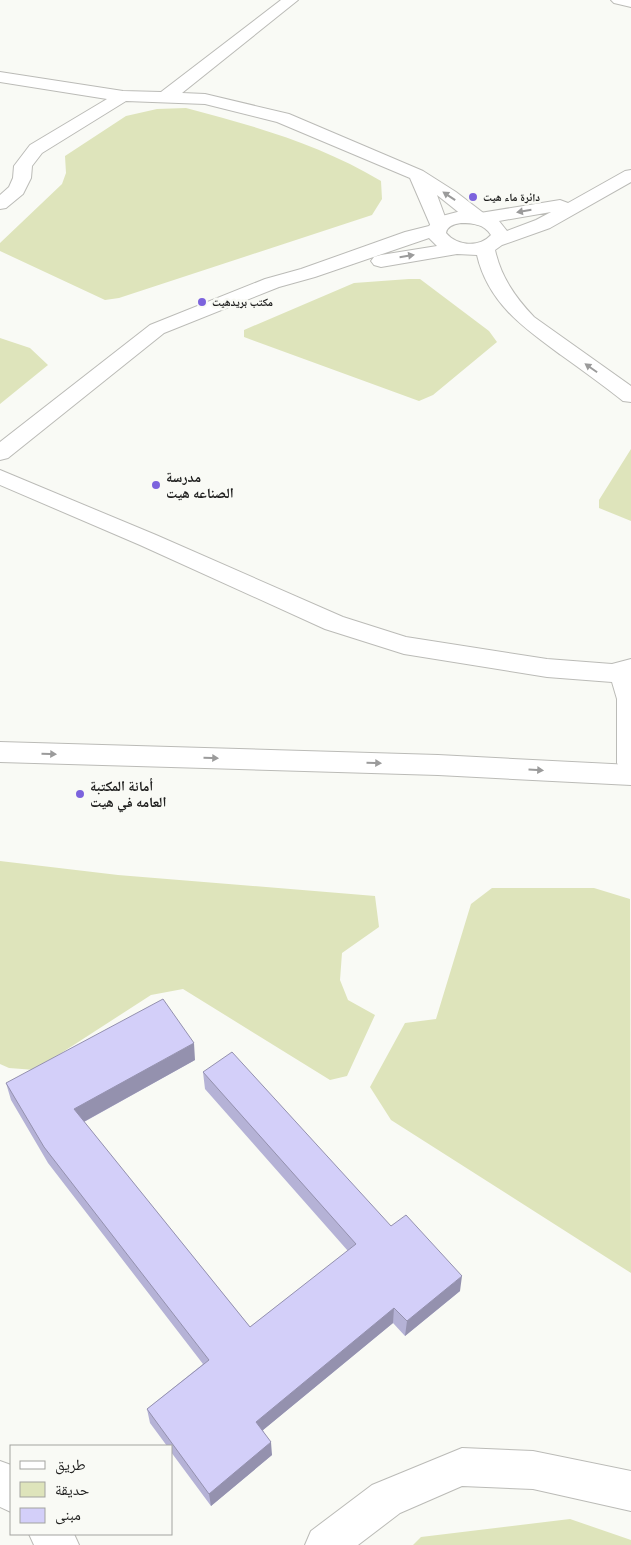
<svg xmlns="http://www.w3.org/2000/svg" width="631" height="1545" font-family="'DM Sans','Noto Naskh Arabic',sans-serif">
	<rect width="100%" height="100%" fill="#f9faf5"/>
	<path fill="#dee4bb" d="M186,108C254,126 319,144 381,181L382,199L372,215L119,298L105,300L0,251V243L62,184L66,173L65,156L126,116L157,109Z
		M409,279H420L489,331L497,342L433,395L419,401L244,337V330L354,283Z
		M0,338L30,348L48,365L0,404Z
		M631,449V521L599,508V500Z
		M0,861L118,875L375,896L379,927L342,953L340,980L348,1000L375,1015L347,1076L330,1080L183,989L151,995L35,1070L9,1068L0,1064Z
		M492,888H594L630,899L631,1273L391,1120L370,1087L405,1023L436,1019L471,904Z
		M570,1519L631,1540V1545H413L421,1537Z"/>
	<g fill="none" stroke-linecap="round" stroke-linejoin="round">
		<defs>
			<path id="street" d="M281,0H298L182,93L205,94L289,114L423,171L456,192L486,215L488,219L486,223L479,225L472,223L437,195L448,225L446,229L439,231L432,229L410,178L277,122L205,104L126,101L42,153L32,166L31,178L23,194L6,208L0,209V195L9,187L13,178L14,166L30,145L107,99L0,82V72L123,91L161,92Z
				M611,0H631V7L614,3Z
				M0,470L156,535L343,617L406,637L547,659L612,664L631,659V773L621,770L617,763V699L612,682L547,677L404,654L325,629L140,545L0,485Z
				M462,1448L533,1451L631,1471V1511L533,1489L462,1486L400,1513L358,1545H305L311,1531L372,1485Z"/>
			<path id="secondary" d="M631,170V182L550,228L502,245L495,250C501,277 515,297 534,317L631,386V402L623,401C603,385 582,370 561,355C524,328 488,303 477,255L457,254L381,267L374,265L371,261L374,257L381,255L437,246L429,238L315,277L279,287L164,333L8,458L0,460V442L150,325L265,279L301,269L405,232L429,226L435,219L442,216L461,211L480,213L560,200L568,203L625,171ZM551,212L536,220L507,231L499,221ZM461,223C473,223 484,224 491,235C479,248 457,246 446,233C447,226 454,224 461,223Z
				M0,742L438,755L631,765V785L438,775L0,762Z
				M0,1461L11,1465V1512L0,1507Z
				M29,1534H74L79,1545H34Z"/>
		</defs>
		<use href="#street" stroke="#bbbbb7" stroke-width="2"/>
		<use href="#secondary" stroke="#bbbbb7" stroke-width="2"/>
		<use href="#street" fill="#fff" fill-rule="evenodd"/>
		<use href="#secondary" fill="#fff" fill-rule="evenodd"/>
	</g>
	<path fill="#b5b2d6" d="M195,1060L84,1122L250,1327L348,1251L205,1089L203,1072L391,1226L460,1291L405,1336L393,1323L263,1430L272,1455L211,1506L171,1452V1446H167L150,1423L147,1409L203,1364L48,1163L11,1100L6,1083Z"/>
	<path fill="#9491ae" d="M194,1043L195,1060L78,1125L74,1109Z
		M462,1276L460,1291L405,1336L407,1321Z
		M394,1308L393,1323L257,1435L256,1422Z
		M271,1442L272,1455L211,1506L209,1494Z"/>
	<path fill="#d3cff9" stroke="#9491ae" d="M163,999L194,1043L74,1109L250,1327L356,1244L203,1072L232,1052L391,1226L406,1215L462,1276L407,1321L394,1308L256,1422L271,1442L209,1494L147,1409L209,1360L44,1147L6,1083Z"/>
	<defs><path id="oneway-solid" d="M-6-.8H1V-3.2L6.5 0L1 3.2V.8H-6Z" transform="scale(1.25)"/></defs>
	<g fill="#9b9b9b">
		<use href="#oneway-solid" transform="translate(449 196) rotate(-146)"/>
		<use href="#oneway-solid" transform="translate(524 211) rotate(170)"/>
		<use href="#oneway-solid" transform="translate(407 256) rotate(-9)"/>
		<use href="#oneway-solid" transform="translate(591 368) rotate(-145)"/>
		<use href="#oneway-solid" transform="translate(49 754) rotate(2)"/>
		<use href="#oneway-solid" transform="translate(211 758) rotate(2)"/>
		<use href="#oneway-solid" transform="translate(374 763) rotate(2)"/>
		<use href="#oneway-solid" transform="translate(536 770) rotate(3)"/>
	</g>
	<g fill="#7c63dd" stroke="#f9faf5" stroke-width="2">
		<circle cx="473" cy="197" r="5"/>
		<circle cx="202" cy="302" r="5"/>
		<circle cx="156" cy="485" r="5"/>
		<circle cx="80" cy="794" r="5"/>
	</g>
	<g text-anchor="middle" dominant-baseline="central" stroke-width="5" stroke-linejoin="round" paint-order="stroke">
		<g font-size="11" font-weight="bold" fill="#212120" stroke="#f9faf5" text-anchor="start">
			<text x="483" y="197">دائرة ماء هيت</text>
			<text x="212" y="302">مكتب بريدهيت</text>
		</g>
		<g font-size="14" font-weight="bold" fill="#212120" stroke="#f9faf5" text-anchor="start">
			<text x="166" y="477">مدرسة<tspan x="166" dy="16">الصناعه هيت</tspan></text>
			<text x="90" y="786">أمانة المكتبة<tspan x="90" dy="16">العامه في هيت</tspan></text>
		</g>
	</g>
	<rect x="10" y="1445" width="162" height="90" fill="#f9faf5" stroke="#a3a3a0"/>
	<rect x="20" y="1461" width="25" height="8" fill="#ffffff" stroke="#a3a3a0"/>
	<text x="55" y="1470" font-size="15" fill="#212120">طريق</text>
	<rect x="20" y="1482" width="25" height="15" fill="#dee4bb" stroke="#a3a3a0"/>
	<text x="55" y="1495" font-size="15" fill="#212120">حديقة</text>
	<rect x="20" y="1508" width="25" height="15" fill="#d3cff9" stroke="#a3a3a0"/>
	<text x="55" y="1520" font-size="15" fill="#212120">مبنى</text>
</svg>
